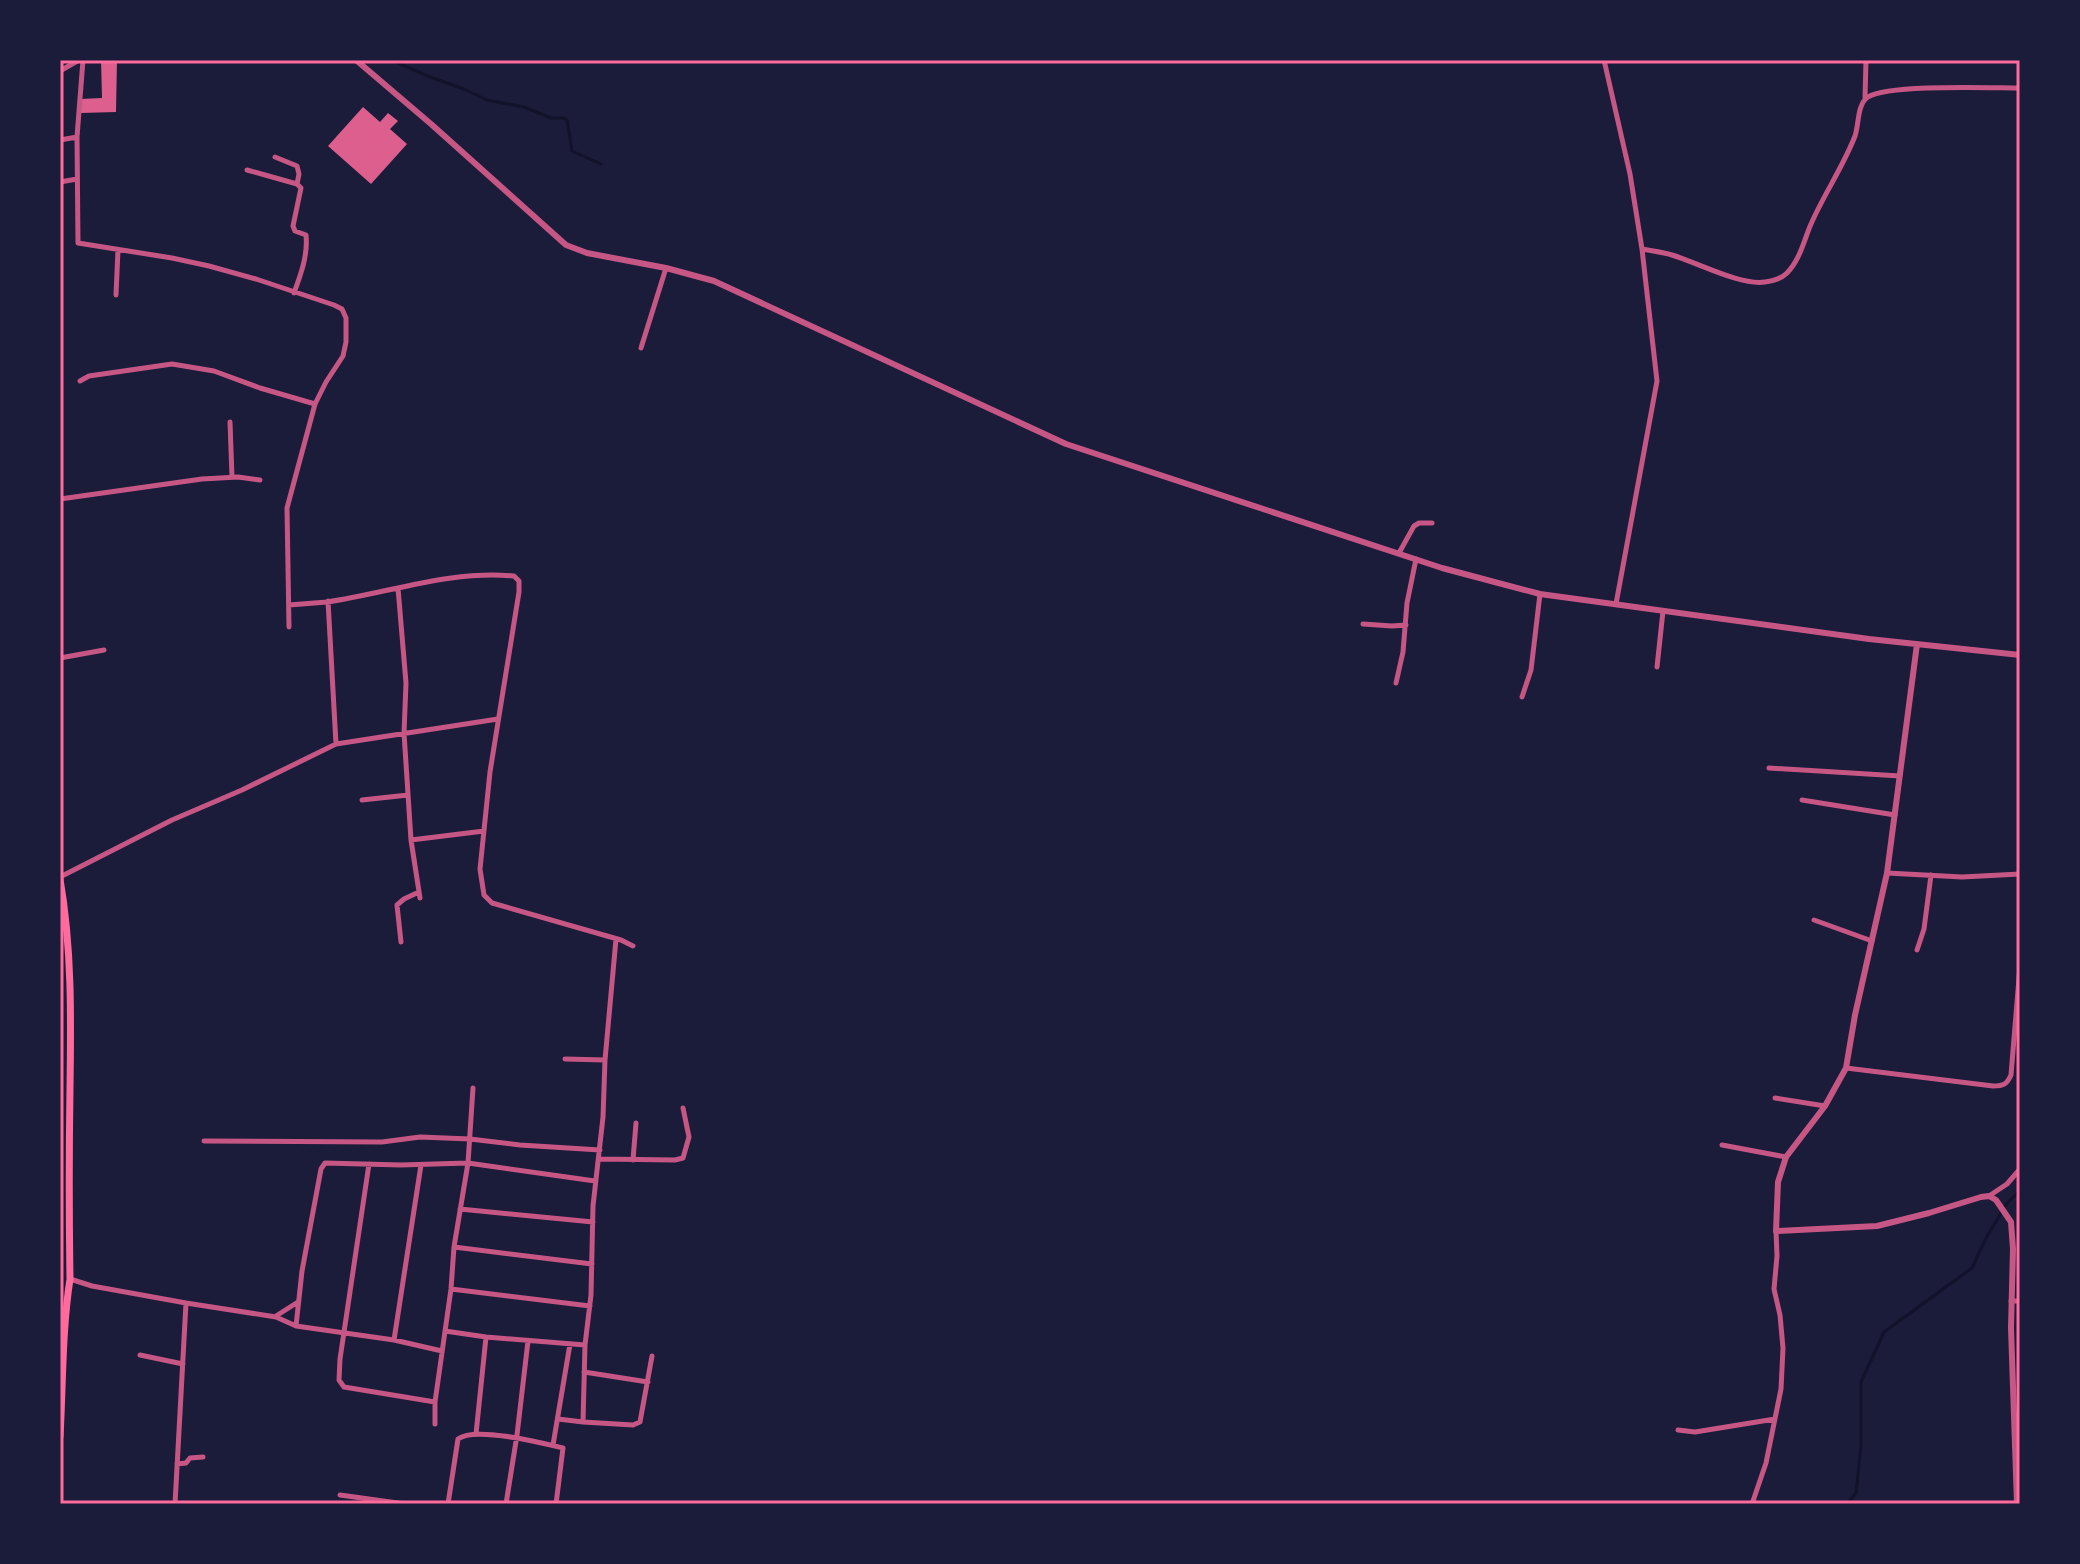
<svg xmlns="http://www.w3.org/2000/svg" width="2080" height="1564" font-family="Raleway,sans-serif">
	<rect width="100%" height="100%" fill="#1b1b3a"/>
	<g fill="none" stroke-linecap="round" stroke-linejoin="round">
		<path stroke="#12122b" stroke-width="3" d="M391,60L430,77L464,89L487,100L524,107L551,118H563L567,120L572,151L601,164
			M1847,1504L1856,1493L1861,1446V1382L1884,1332L1972,1268L1985,1240L2007,1203L2020,1191"/>
	</g>
	<path fill="#dd5f8e" d="M101,60H117L116,112L81,113V99L102,98Z
		M363,107L380,122L388,113L398,121L390,129L407,144L371,184L328,146Z"/>
	<g fill="none" stroke-linecap="round" stroke-linejoin="round">
		<path stroke="#c65784" stroke-width="5" d="M83,60L77,137L78,243L172,258L209,266L256,279L334,305L342,309L346,318V342L343,356L326,382L315,404L287,508L289,627
			M1604,60L1630,174L1642,249L1657,381L1616,604
			M60,71L79,60
			M1865,98L1866,60
			M60,140L77,137
			M275,157L297,166L299,174L297,184
			M247,170L297,184L301,188L293,226L295,231L306,235C308,255 301,274 294,293
			M60,182L77,179
			M1642,249C1652,251 1662,252 1672,255C1696,262 1741,286 1765,282C1773,281 1781,279 1787,273C1800,260 1804,240 1811,224C1824,194 1843,167 1855,136C1859,125 1857,104 1868,97C1889,84 1991,88 2020,88
			M116,295L118,250
			M641,348L666,268
			M80,381L89,376L172,364L214,371L260,388L315,404
			M230,422L232,477
			M60,499L202,479L238,477L260,480
			M1399,553L1414,526L1419,523H1432
			M398,588L406,683L404,733L411,840L420,898
			M328,601L336,744
			M289,605C301,604 314,603 327,602C389,593 449,570 514,576L519,581V592L490,772L480,869L484,895L492,903L621,940L633,946
			M1363,624L1392,626L1406,625
			M60,658L104,650
			M1657,667L1663,611
			M1396,683L1403,652L1407,603L1416,559
			M1522,697L1531,670L1540,594
			M1769,768L1900,776
			M362,800L408,795
			M1802,800L1895,815
			M411,840L484,831
			M1887,873L1962,877L2020,874
			M60,877L172,820L242,790L336,744L498,719
			M1814,920L1872,941
			M616,939L605,1060L603,1117L593,1206L591,1295L585,1345L583,1422L633,1425L640,1422L652,1356
			M401,942L397,905L404,899L419,892
			M1917,950L1924,929L1931,875
			M565,1059L605,1060
			M1846,1068L1993,1086C2004,1086 2007,1084 2011,1075L2020,966
			M473,1088L468,1163L595,1181
			M1775,1098L1825,1106
			M204,1141L382,1142L420,1137L470,1139L520,1145L600,1150
			M1722,1145L1786,1157
			M599,1159L675,1160L683,1158L689,1137L683,1108
			M633,1160L636,1123
			M369,1164L340,1359L339,1380L344,1387L435,1402
			M1989,1196L2007,1184L2020,1169
			M460,1209L593,1222
			M454,1247L592,1264
			M70,1279L92,1286L186,1303
			M451,1289L590,1306
			M2011,1301H2020
			M276,1316L298,1302
			M296,1326L302,1271L321,1169L325,1163L401,1165L468,1163L454,1247L451,1289L435,1402V1424
			M445,1331L486,1337L585,1345
			M394,1340L421,1165
			M140,1355L183,1364
			M584,1372L648,1382
			M558,1419L583,1422
			M1678,1430L1695,1432L1775,1419
			M476,1434L486,1337
			M553,1445L570,1344
			M177,1464L186,1463L190,1458L203,1457
			M340,1495L405,1504
			M175,1504L186,1303L276,1317L296,1326L394,1340L442,1351
			M448,1504L458,1439C475,1426 542,1443 563,1448L556,1504
			M506,1504L517,1435L528,1341
			M1752,1504L1766,1463L1781,1389L1783,1348L1780,1315L1774,1289L1777,1256L1776,1231"/>
		<path stroke="#c65784" stroke-width="6" d="M356,60L431,124L566,245L587,253L666,268L714,281L1066,444L1442,568L1540,594L1869,639L2020,655
			M1917,644L1887,873L1855,1015L1846,1068L1825,1106L1786,1157L1778,1182L1776,1231L1877,1226L1929,1213L1981,1197L1989,1196L1996,1200L2011,1222L2013,1249L2011,1328L2017,1504"/>
		<path stroke="#ff6b9d" stroke-width="7" d="M60,879C72,948 71,1018 70,1088C69,1152 69,1215 70,1279C62,1331 63,1384 60,1436"/>
	</g>
	<rect width="2080" height="1564" fill="none" stroke="#1b1b3a" stroke-width="124"/>
	<rect x="62" y="62" width="1956" height="1440" fill="none" stroke="#ff6b9d" stroke-width="3"/>
</svg>
